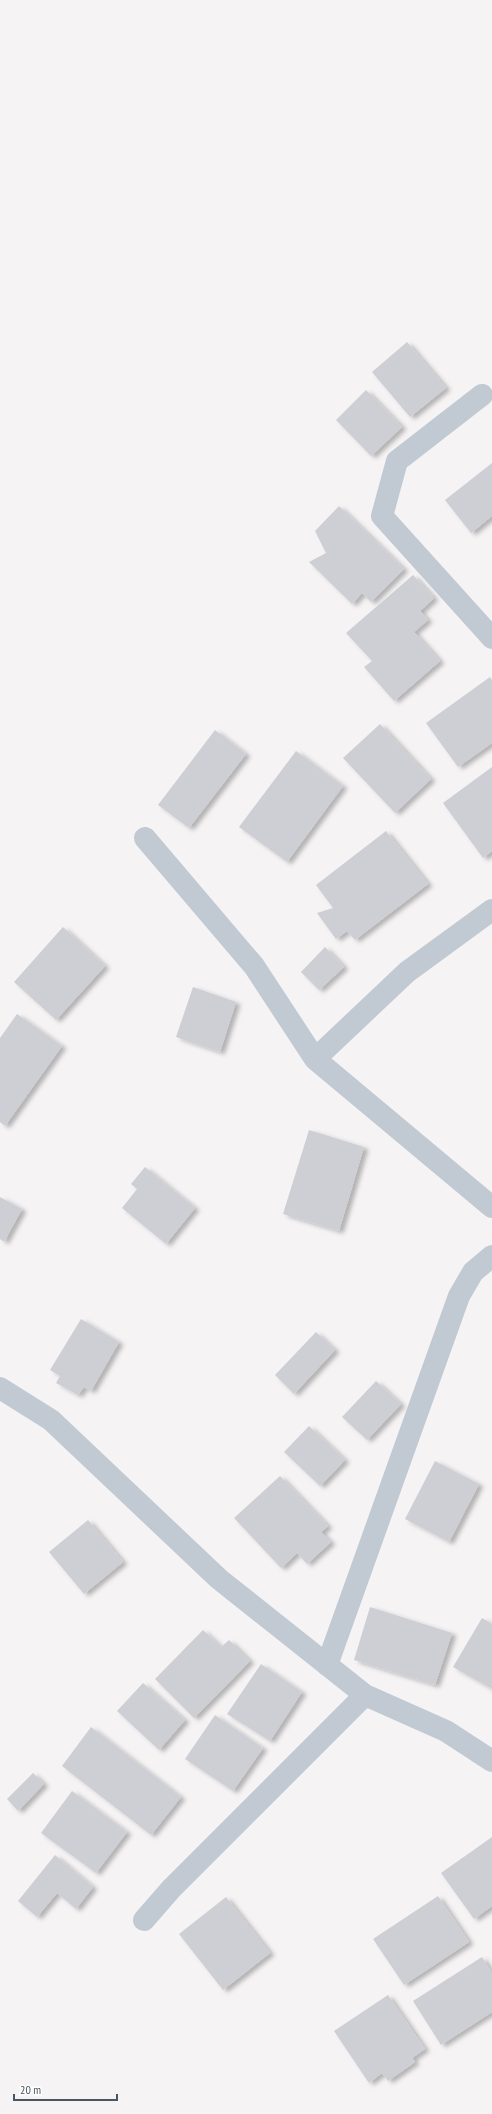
<svg xmlns="http://www.w3.org/2000/svg" width="492" height="2114" font-family="'PT Sans Narrow',sans-serif">
	<defs>
		<filter id="shadow"><feDropShadow dx="4.5" dy="2.5" stdDeviation="2" flood-color="#0004"/></filter>
	</defs>
	<rect width="100%" height="100%" fill="#f5f3f3"/>
	<path fill="#cdcfd5" filter="url(#shadow)" d="M407,342L446,388L410,417L372,372Z
		M366,390L402,427L371,456L336,420Z
		M492,463V516L471,533L445,500Z
		M339,506L404,569L371,602L362,593L352,604L309,562L326,553L315,531Z
		M413,575L434,598L420,611L428,620L414,632L440,661L394,701L364,667L372,661L346,633Z
		M490,677L492,680V743L458,767L426,723Z
		M380,724L431,779L395,813L343,758Z
		M215,730L246,754L189,828L158,805Z
		M296,751L343,786L287,862L239,827Z
		M492,767V851L483,858L443,803Z
		M386,831L428,884L355,940L347,931L336,939L317,913L333,908L316,885Z
		M63,927L105,966L56,1020L14,982Z
		M325,947L344,967L319,990L301,972Z
		M193,987L236,1002L220,1052L176,1037Z
		M17,1014L62,1046L5,1126L0,1122V1038Z
		M309,1130L364,1147L339,1231L283,1214Z
		M145,1167L195,1208L166,1244L122,1208L137,1189L131,1184Z
		M0,1197L22,1209L4,1242L0,1239Z
		M81,1319L119,1342L91,1391L84,1387L78,1395L56,1383L60,1376L50,1370Z
		M316,1332L335,1350L294,1394L275,1375Z
		M376,1381L401,1404L367,1440L342,1417Z
		M309,1426L345,1460L320,1486L284,1452Z
		M435,1461L479,1484L449,1542L405,1519Z
		M280,1476L328,1526L321,1532L331,1542L307,1564L297,1553L281,1568L234,1518Z
		M88,1520L123,1562L84,1594L49,1552Z
		M370,1607L452,1633L435,1685L354,1660Z
		M482,1618L492,1624V1689L453,1667Z
		M203,1630L221,1647L229,1640L250,1661L194,1718L155,1679Z
		M261,1664L302,1692L270,1741L227,1714Z
		M143,1683L185,1720L159,1750L117,1711Z
		M215,1715L263,1748L233,1791L185,1759Z
		M91,1727L181,1797L151,1835L62,1766Z
		M33,1773L44,1784L18,1811L7,1799Z
		M72,1791L127,1832L96,1873L41,1833Z
		M492,1837V1906L474,1919L441,1873Z
		M55,1855L93,1887L76,1909L57,1893L37,1917L18,1901Z
		M438,1896L469,1942L404,1985L373,1939Z
		M226,1897L270,1953L223,1990L179,1934Z
		M482,1957L492,1973V2012L441,2045L413,2001Z
		M388,1995L425,2049L412,2058L415,2062L388,2081L382,2073L369,2083L334,2031Z"/>
	<g fill="none" stroke-linecap="round" stroke-linejoin="round">
		<path stroke="#c1cad2" stroke-width="22" d="M482,395L397,461L382,516L492,638
			M145,838L254,966L315,1059L492,1207
			M315,1059L407,972L492,910
			M0,1388L51,1420L219,1579L365,1695L446,1731L492,1761
			M327,1665L459,1296L473,1272L492,1256
			M144,1920L171,1889L365,1695"/>
	</g>
	<path d="M14 2094v6h103v-6" fill="none" stroke="#4a5661" stroke-width="2"/>
	<text x="20" y="2094" font-size="12" fill="#4a5661" stroke="#ffffff" stroke-width="3" paint-order="stroke">20 m</text>
</svg>
